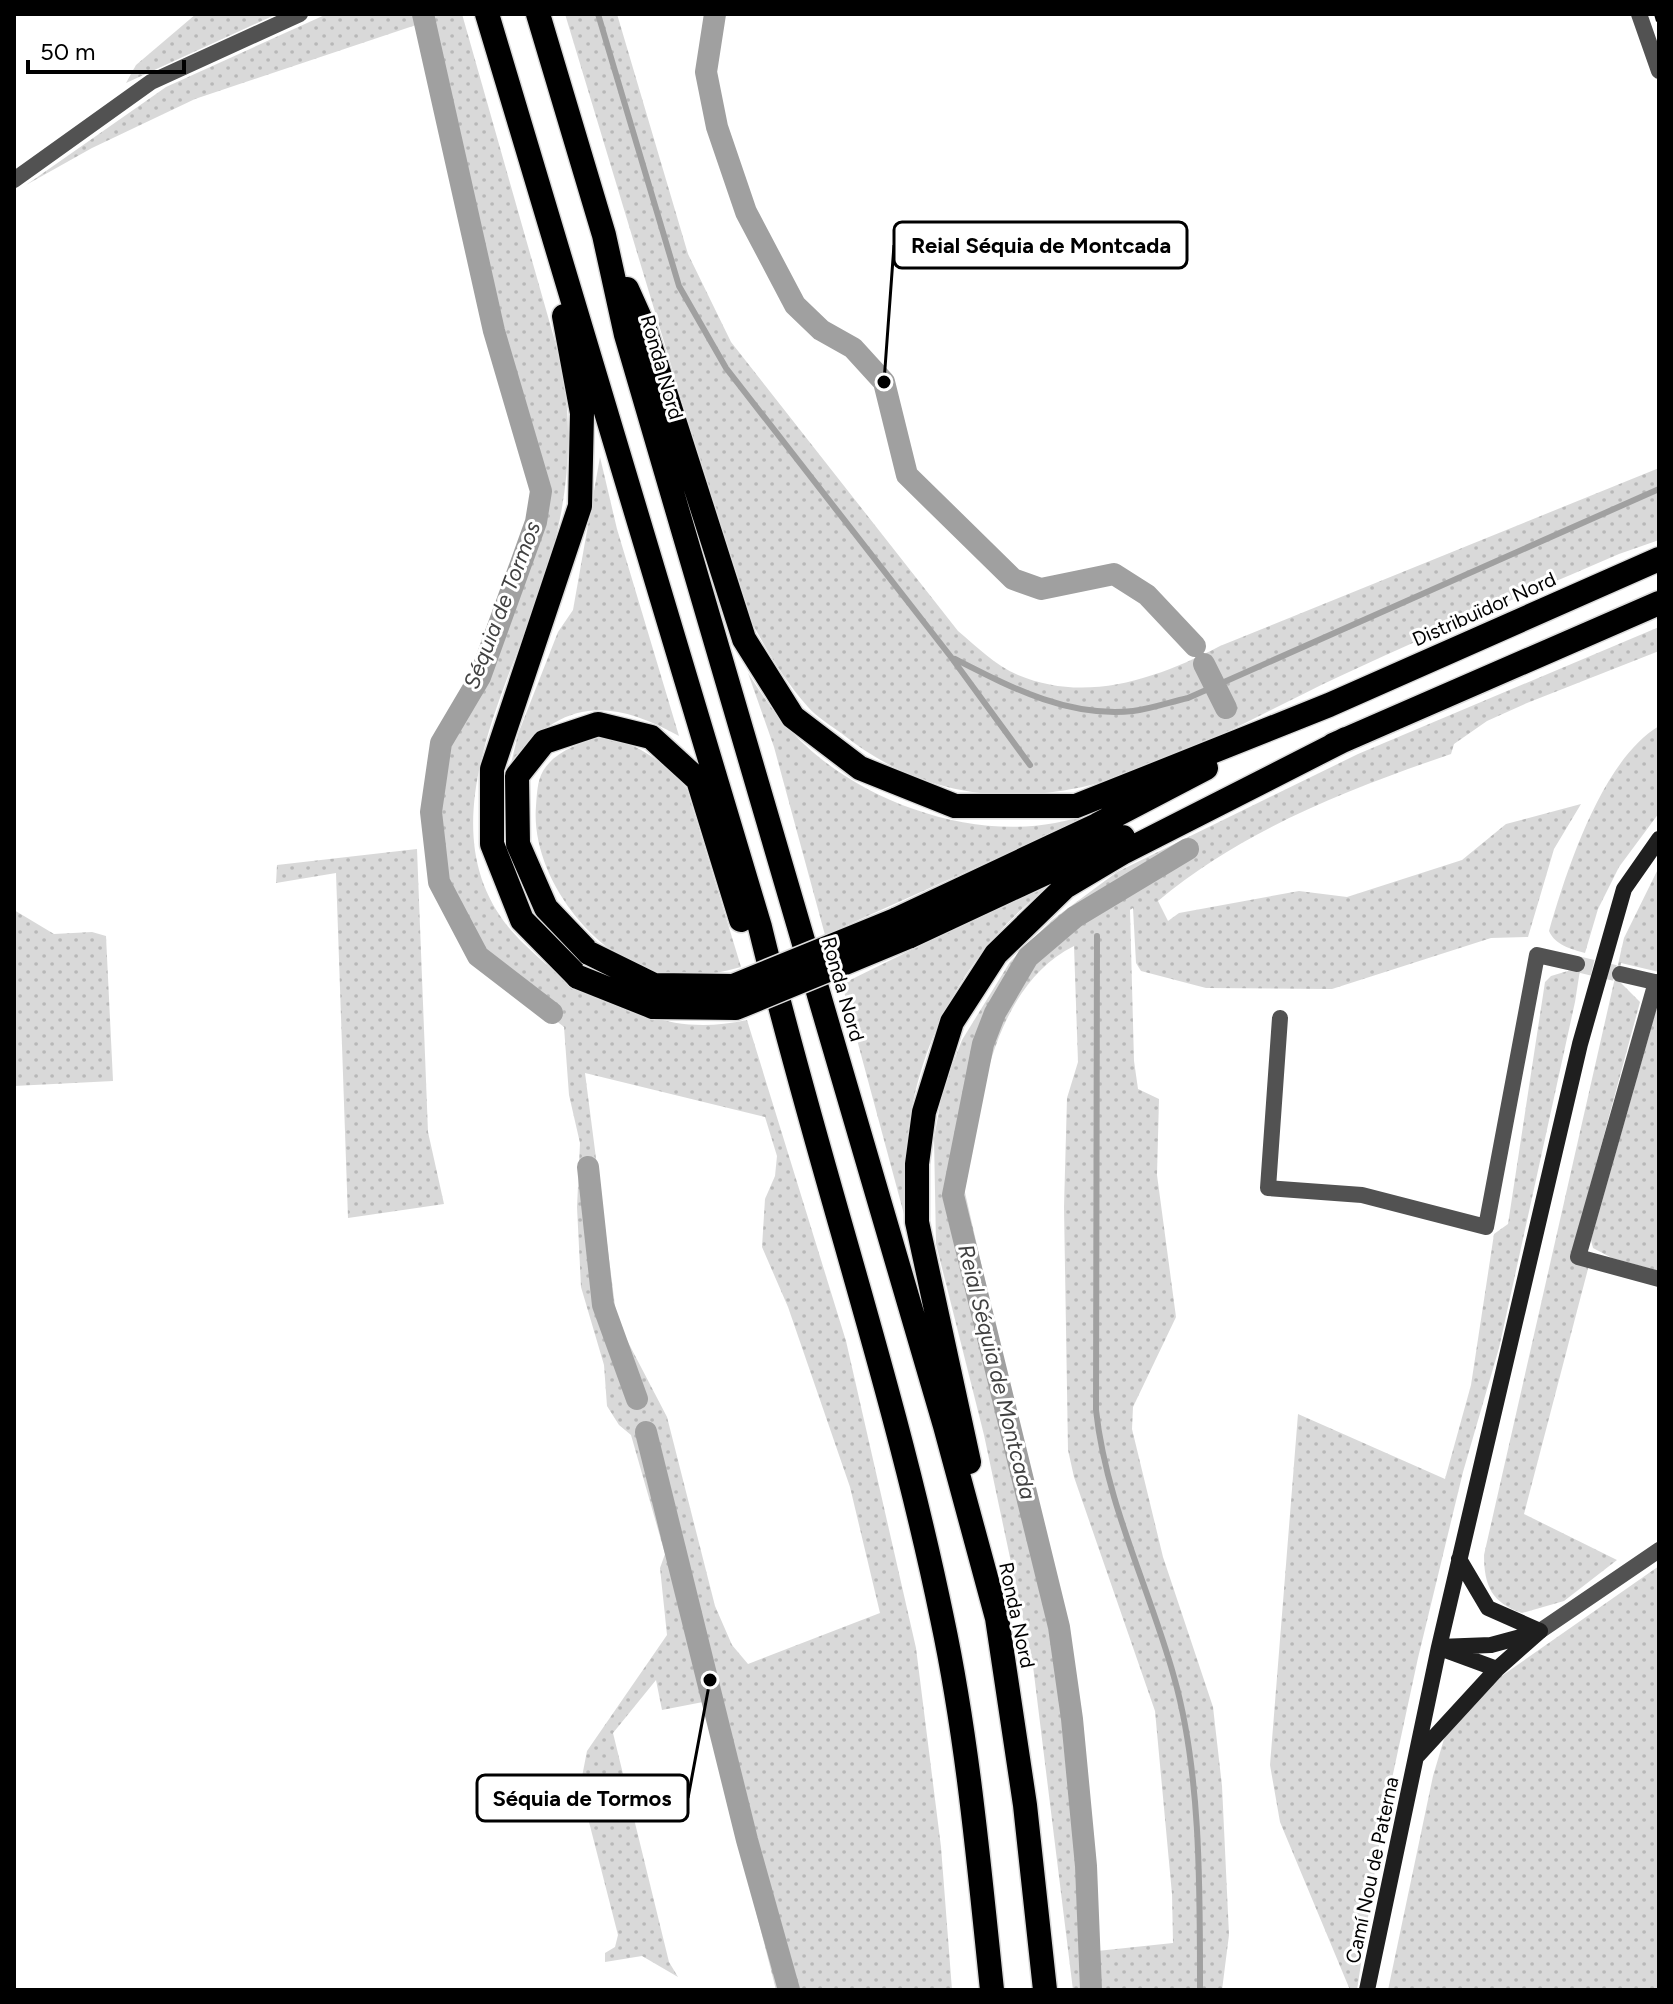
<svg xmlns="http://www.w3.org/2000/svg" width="1673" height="2004" font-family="Figtree,sans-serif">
	<defs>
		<pattern id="grass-dots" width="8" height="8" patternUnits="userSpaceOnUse" patternTransform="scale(2)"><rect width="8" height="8" fill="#d9d9d9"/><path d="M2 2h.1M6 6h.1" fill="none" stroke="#b8b8b8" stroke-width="1.8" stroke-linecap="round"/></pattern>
	</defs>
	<rect width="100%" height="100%" fill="#fff"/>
	<path fill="url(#grass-dots)" fill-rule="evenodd" d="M196,14H277L126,83L136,65Z
		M327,14H462L562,366C573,434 569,490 551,557C518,677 411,834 523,943C542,961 561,979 585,990C644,1017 682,1034 747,1020L846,1341L916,1648L941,1847L952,1990H776L703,1702L662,1710L656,1680L613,1733L669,1962L678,1977L642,1956L605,1962V1953L615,1947L618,1935L580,1787L587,1751L667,1635L660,1568L665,1554L631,1435L619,1425L607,1406L604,1365L581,1287L577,1207L580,1143L569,1095L564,1027L476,958L437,884L430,821L428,778L435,740L463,693L534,502V487L479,294L419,24L195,99L92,148L26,185L166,87ZM585,1073L765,1117L777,1156L775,1176L765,1199L762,1247L788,1307L850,1487L880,1613L748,1664L732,1645L715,1606L667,1417L617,1321Z
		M565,14H617L688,254L731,342L958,631C977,647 995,665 1018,675C1087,704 1158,678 1220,646L1659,468V540L1619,554C1524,595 1429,634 1336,678C1262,713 1169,766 1091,785C999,807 916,793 841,733C830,725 817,717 808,707C782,678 763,644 745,610Z
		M600,457L617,529L679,736C611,698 561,698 511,764L518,734L558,632L573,610Z
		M1659,627V651L1527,703L1487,721L1454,744L1451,754C1349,789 1242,830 1158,901L1168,921L1179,913L1299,891L1347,897L1462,860L1506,824L1581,804L1554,849L1528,937L1491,938L1332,989L1206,988L1141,971L1136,963L1133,908L1130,910L1134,1061L1138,1089L1159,1099L1157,1175L1176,1317L1133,1407L1132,1429L1163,1557L1213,1707L1222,1786L1229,1935L1222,1990H1073L1033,1666L984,1435L936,1244L934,1138L943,1089L962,1040L1010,962L1052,920L1117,872L1358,754ZM1074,946L1078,1062L1067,1098L1064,1207L1068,1450L1074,1477L1155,1711L1172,1894L1173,1943L1097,1951L1092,1820L1073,1668L964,1188C979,1106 991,988 1074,946Z
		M748,673C765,700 782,724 805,745C867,803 970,839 1055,823C1071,820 1086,815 1102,811L825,935L774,747Z
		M1659,726V813L1619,867L1598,909L1585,953C1571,949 1555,945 1549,931C1567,869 1602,760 1659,726Z
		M599,737C635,740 664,762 687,789L741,967C718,973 692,979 668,975C597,964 530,877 536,806C537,795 537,781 543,771C555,751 579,744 599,737Z
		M417,849L428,1132L444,1204L348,1218L336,873L276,883L277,865Z
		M1659,867V972L1621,963L1618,980L1640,1002L1575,1242L1589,1265L1524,1514L1617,1560L1564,1601L1522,1613C1492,1603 1484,1586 1484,1555L1624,938Z
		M1078,868C950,942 883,1100 912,1244L842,984Z
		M14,910L54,934L92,932L106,936L113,1081L14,1086Z
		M1571,970H1580L1575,1002L1499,1348L1463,1472L1418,1658L1382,1825L1357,1990H1350L1280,1822L1270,1765L1298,1414L1445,1479L1471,1385L1494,1234L1508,1224L1545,982L1551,976Z
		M1659,1000V1271L1612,1258L1593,1248L1591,1240Z
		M1659,1566V1990H1388L1433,1776L1444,1739L1456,1718L1483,1689Z"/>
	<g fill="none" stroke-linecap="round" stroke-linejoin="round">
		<path stroke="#a0a0a0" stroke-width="6" d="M598,14L679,286L726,368L951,657L1030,765
			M955,659C1010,687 1068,718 1133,711C1151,709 1170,702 1188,698L1659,489
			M1097,936L1096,1410C1106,1503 1149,1587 1174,1677C1201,1772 1200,1891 1200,1990"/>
		<path stroke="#a0a0a0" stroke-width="22" d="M423,14L494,331L541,491L536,522L480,677L441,743L431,812L439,882L478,956L552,1013
			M715,14L706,72L717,127L746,212L795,305L821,330L853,348L884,382L907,475L1013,579L1041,589L1114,574L1147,595L1195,646
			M1204,664L1226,708
			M588,1167L603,1305L637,1399
			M646,1432L747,1840L789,1990
			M1091,1990L1086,1866L1072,1719L1059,1627L953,1195L983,1044L995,1013L1028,957L1075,917L1188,849"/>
		<path stroke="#d9d9d9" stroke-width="16" stroke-dasharray="16 8" stroke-linecap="butt" d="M1577,964L1615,973"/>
		<defs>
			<path id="highway" d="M487,14L760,927C816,1159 894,1385 942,1618C968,1740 979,1866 992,1990
				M538,14L604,235L626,335L945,1426L997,1618L1025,1805L1045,1990
				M627,289L645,329L744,639L793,717L860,768L955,806H1076L1329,705L1659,559
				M564,316L582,413L580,506L492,769V844L522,920L578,977
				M1333,745L1659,603
				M895,920L1097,825L1206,768
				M908,937L1123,837
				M589,953L546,908L518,844L517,776L544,742L598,724L651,737L698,780L741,920
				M969,1462L917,1222V1164L924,1112L952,1022L996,954L1065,887L1124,852L1346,739"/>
		</defs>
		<use href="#highway" stroke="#dbdbdb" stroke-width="27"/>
		<path stroke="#525252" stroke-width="16" d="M1639,14L1659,71
			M14,180L151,82L300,14
			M1620,974L1659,983
			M1656,982L1578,1257L1659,1279
			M1280,1018L1268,1188L1362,1195L1486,1227L1537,955L1577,964
			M1540,1631L1659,1550"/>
		<path stroke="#1f1f1f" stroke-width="16" d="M1459,1559L1488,1608L1540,1631
			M1439,1647L1491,1645L1535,1633
			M1448,1651L1497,1669
			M1418,1755L1497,1669L1540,1631
			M1367,1990L1439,1647L1580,1044L1624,889L1659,839"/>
		<use href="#highway" stroke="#000" stroke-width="24"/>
		<path stroke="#000" stroke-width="6" stroke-dasharray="12 4 2 4" stroke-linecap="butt" d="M1657,14L1659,21"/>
		<defs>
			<path id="highway-bridge" d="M589,953L654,985L733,986L895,920
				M578,977L653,1007L736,1008L908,937"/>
		</defs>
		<use href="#highway-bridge" stroke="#dbdbdb" stroke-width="27" stroke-linecap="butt"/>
		<use href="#highway-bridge" stroke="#000" stroke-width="24"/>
	</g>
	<g text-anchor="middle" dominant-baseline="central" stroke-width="6" stroke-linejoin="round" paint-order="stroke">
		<g font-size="20" fill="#000" stroke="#fff">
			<text transform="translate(662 367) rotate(74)">Ronda Nord</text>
			<text transform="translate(1484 609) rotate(-24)">Distribuïdor Nord</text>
			<text transform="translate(843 989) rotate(74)">Ronda Nord</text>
			<text transform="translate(1017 1615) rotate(78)">Ronda Nord</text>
			<text transform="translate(1372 1870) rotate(-78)">Camí Nou de Paterna</text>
		</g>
		<g font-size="22" font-style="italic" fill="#414141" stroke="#fff">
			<text transform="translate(502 605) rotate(-69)">Séquia de Tormos</text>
			<text transform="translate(997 1372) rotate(76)">Reial Séquia de Montcada</text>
		</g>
	</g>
	<path fill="none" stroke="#000" stroke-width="3" d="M884 382L894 245M710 1680L688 1798"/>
	<g fill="#000" stroke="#fff" stroke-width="3">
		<circle cx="884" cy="382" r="8"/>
		<circle cx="710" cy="1680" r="8"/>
	</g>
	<g fill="#fff" stroke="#000" stroke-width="3">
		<rect x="894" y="222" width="293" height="46" rx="8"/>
		<rect x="477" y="1775" width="211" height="46" rx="8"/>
	</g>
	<g font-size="22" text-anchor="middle" font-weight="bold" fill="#000">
		<text x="1041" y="253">Reial Séquia de Montcada</text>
		<text x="582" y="1806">Séquia de Tormos</text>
	</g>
	<rect width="1673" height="2004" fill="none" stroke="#000000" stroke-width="32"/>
	<path d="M28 60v12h156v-12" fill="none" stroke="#000000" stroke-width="4"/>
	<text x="40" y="60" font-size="24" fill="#000000" stroke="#ffffff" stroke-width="6" paint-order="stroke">50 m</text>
</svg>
